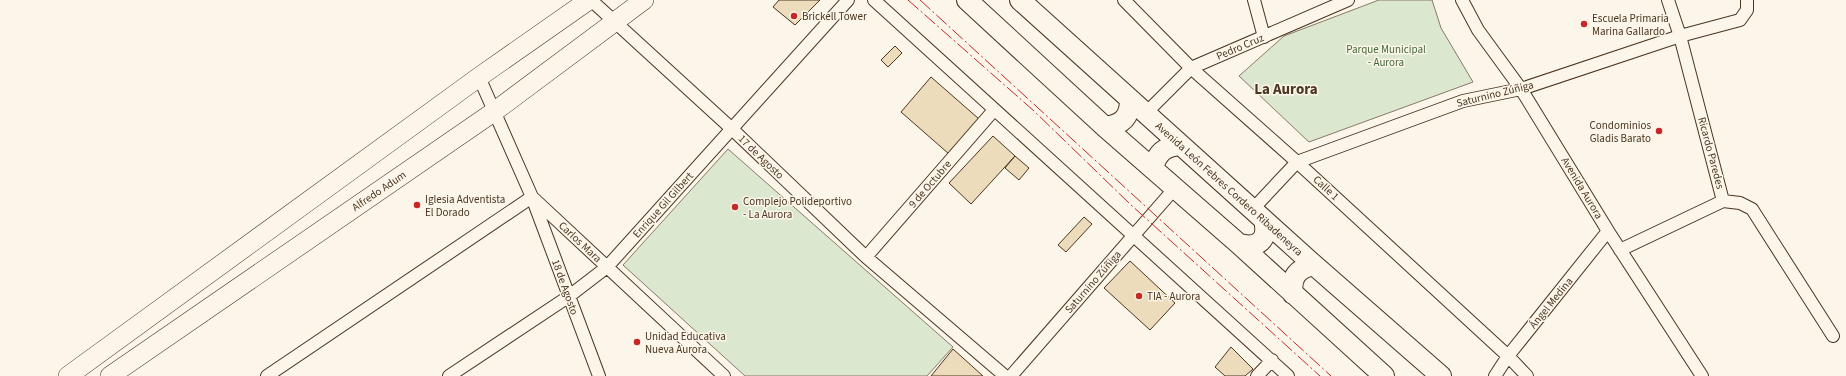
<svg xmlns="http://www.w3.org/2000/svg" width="1846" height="376" font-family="'Source Sans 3',sans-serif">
	<rect width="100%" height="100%" fill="#fbf6e9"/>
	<path fill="#dce7d0" stroke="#887966" d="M1379,0H1432L1441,28L1473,82L1309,142L1239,76L1284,36Z
		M728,149L953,347L927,376H745L623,265Z"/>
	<path fill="#ecdcbc" stroke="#4a3520" d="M779,0H820L795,25L773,7Z
		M895,46L902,53L888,67L881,60Z
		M931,77L979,119L949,154L901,112Z
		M993,136L1015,156L971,204L949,183Z
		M1015,156L1029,168L1019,180L1005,168Z
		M1084,217L1092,224L1066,252L1058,245Z
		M1130,261L1175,303L1150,330L1104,288Z
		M1231,347L1253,369L1245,376H1225L1215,367Z
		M953,349L983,376H931Z"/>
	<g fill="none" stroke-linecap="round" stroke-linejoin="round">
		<defs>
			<path id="minor" d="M591,0L732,129L866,257L1005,376
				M874,0L1288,376
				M1124,0L1191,68L1297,162L1508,356L1527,376
				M1254,0L1264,37
				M1462,0L1478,30L1521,89L1608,231L1702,376
				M1668,0L1680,36L1723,201
				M479,77L532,197L724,376
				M1146,113L1191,68L1348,0
				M533,200L599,376
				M1723,201L1740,203L1752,209L1833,336
				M1252,210L1297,162L1463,101L1521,89L1680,36L1740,20L1747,10V0
				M1620,250L1723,201
				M866,257L994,110
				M267,376L532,197
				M449,376L568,297L607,267L848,0
				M1011,376L1175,188
				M1257,376L1272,360
				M1495,376L1508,356L1608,231"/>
			<path id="primary" d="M68,376L479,77L589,0
				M110,376L495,111L644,0"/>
			<path id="trunk" d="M967,0L1105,127L1239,244L1384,376
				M1020,0L1314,265L1441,376
				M1105,127C1122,125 1130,117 1130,100
				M1153,168C1157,153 1165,146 1180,145
				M1239,244C1258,249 1269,240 1264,220
				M1293,294C1290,277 1298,268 1314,265"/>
		</defs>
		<use href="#minor" stroke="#4a3520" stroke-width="14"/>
		<use href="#primary" stroke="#4a3520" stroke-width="20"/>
		<use href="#trunk" stroke="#4a3520" stroke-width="22"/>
		<use href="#minor" stroke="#fbf6e9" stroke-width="12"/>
		<use href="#primary" stroke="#fbf6e9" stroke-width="19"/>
		<use href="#trunk" stroke="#fbf6e9" stroke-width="20"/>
		<path stroke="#c62828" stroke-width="1" stroke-dasharray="14 3 2 3" stroke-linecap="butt" d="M908,0L1034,111L1130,204L1320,376
			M920,0L1331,376"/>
	</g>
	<g fill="#c62828" stroke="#fbf6e9" stroke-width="1.5">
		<circle cx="794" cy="16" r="4"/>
		<circle cx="1584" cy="24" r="4"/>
		<circle cx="1659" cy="131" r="4"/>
		<circle cx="417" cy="205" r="4"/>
		<circle cx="735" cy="207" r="4"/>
		<circle cx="1139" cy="296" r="4"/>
		<circle cx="637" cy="342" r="4"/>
	</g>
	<g text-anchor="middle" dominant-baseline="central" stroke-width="3" stroke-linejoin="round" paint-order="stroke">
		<g font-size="11" fill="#4a3520" stroke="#fbf6e9" text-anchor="start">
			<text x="802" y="16">Brickell Tower</text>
			<text x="1592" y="18">Escuela Primaria<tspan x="1592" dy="13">Marina Gallardo</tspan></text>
			<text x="1651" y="125" text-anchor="end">Condominios<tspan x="1651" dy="13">Gladis Barato</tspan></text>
			<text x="425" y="199">Iglesia Adventista<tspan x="425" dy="13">El Dorado</tspan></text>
			<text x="743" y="201">Complejo Polideportivo<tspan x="743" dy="13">- La Aurora</tspan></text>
			<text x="1147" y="296">TIA - Aurora</text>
			<text x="645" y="336">Unidad Educativa<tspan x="645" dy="13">Nueva Aurora</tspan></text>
		</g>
		<g font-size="11" fill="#4a3520" stroke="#fbf6e9">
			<text transform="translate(1240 47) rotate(-23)">Pedro Cruz</text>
			<text transform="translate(1495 94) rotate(-14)">Saturnino Zúñiga</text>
			<text transform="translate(1711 153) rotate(75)">Ricardo Paredes</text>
			<text transform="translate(761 157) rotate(44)">17 de Agosto</text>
			<text transform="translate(930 184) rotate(-49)">9 de Octubre</text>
			<text transform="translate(1326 188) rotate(43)">Calle 1</text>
			<text transform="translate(1582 188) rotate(59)">Avenida Aurora</text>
			<text transform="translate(1229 189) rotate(42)">Avenida León Febres Cordero Ribadeneyra</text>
			<text transform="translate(379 191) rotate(-34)">Alfredo Adum</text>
			<text transform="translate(663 205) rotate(-48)">Enrique Gil Gilbert</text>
			<text transform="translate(580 242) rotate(43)">Carlos Mara</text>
			<text transform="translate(1093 282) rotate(-49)">Saturnino Zúñiga</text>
			<text transform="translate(565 287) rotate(70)">18 de Agosto</text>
			<text transform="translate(1551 303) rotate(-51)">Ángel Medina</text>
		</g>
		<g font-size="11" fill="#436837" stroke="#fbf6e9">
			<text x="1386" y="49">Parque Municipal<tspan x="1386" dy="13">- Aurora</tspan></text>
		</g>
		<g font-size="15" font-weight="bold" fill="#4a3520" stroke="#fbf6e9">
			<text x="1286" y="89">La Aurora</text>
		</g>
	</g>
</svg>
